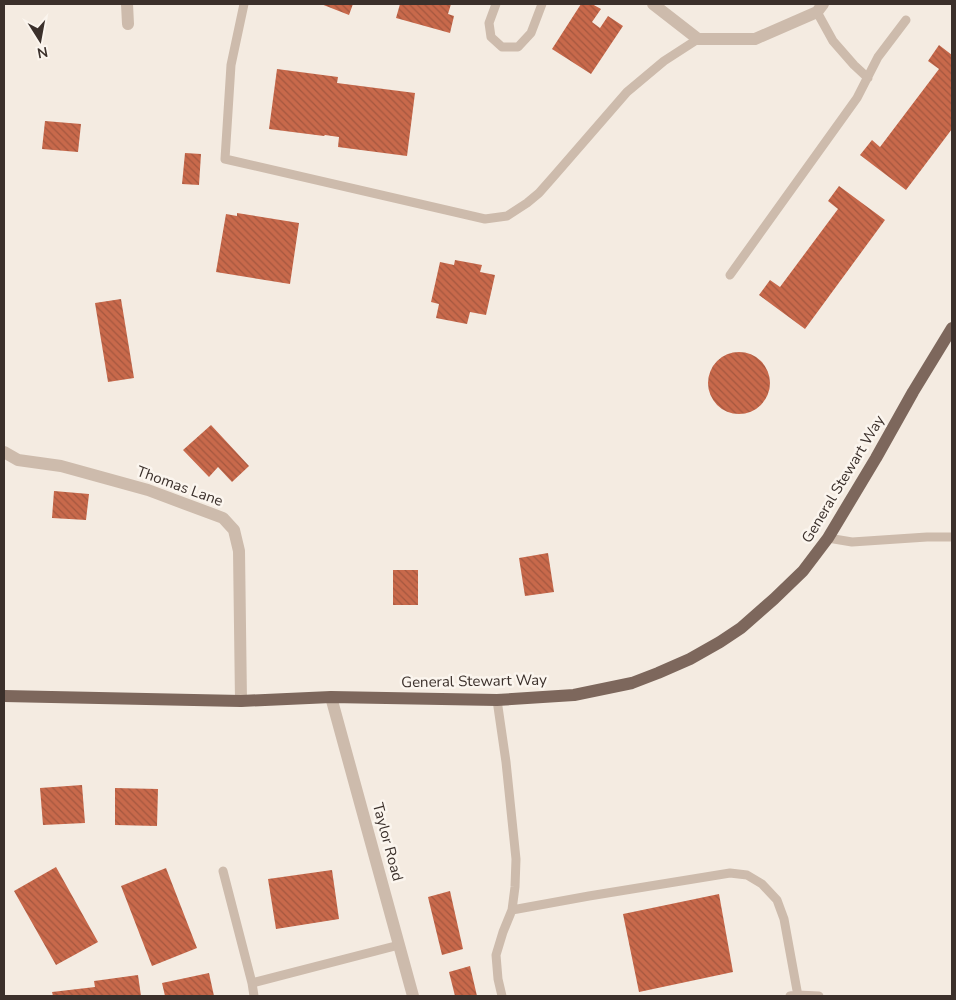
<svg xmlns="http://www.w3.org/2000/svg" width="956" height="1000" font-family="'Nunito Sans',sans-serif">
	<defs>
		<pattern id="building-back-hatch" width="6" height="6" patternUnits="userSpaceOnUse" patternTransform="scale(1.25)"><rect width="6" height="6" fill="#c8694b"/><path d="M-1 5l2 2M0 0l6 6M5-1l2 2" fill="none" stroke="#a4573f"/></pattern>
	</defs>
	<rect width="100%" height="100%" fill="#f4ebe1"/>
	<path fill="url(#building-back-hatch)" d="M321,4H353L349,15Z
		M400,4H451L448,14L454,16L450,33L396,18Z
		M581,4H592L601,9L592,22L600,28L608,16L623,26L591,74L552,49Z
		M939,45L952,55V129L906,190L860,155L872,140L880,147L939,69L928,61Z
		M277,69L338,77L337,83L415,93L407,156L338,147L339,137L325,135L324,136L269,129Z
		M45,121L81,124L78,152L42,149Z
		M185,153L201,154L199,185L182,184Z
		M839,186L885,220L805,329L759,295L770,280L780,287L838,209L828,201Z
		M237,213L299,223L290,284L216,272L226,214L237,216Z
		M455,260L482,265L480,272L495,275L486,315L470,312L467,324L436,318L439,304L431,302L440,262L454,265Z
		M121,299L134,378L108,382L95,303Z
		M708 383a31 31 0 1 1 62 0a31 31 0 1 1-62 0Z
		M211,425L249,466L232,482L218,467L209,477L183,450Z
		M54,491L89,494L86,520L52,518Z
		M548,553L554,592L525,596L519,558Z
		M393,570H418V605H393Z
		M82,785L85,823L43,825L40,788Z
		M115,788L158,789L157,826L115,825Z
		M56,867L98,942L56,965L14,891Z
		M166,868L197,948L152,966L121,886Z
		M332,870L339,919L276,929L268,879Z
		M450,891L463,949L442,955L428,897Z
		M719,894L733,972L639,992L623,914Z
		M470,966L477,996H455L449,972Z
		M209,973L214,996H165L162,983Z
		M138,975L141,996H53L52,992L95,987L94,981Z"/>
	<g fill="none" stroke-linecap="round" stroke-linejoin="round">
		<path stroke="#cdbbac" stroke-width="9" d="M244,4L231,65L225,159L485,219L507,216L527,203L539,193L554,176L627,92L664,61L698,39
			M496,4L489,23L491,37L502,47H518L531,33L542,4
			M817,12L833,41L854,65L868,78
			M730,275L857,98L878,57L906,20
			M828,538L852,542L927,537H952
			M497,700L506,762L516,859L515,887L512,910L503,932L496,955L498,979L502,996
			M223,871L252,983L254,996
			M512,910L589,896L730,873L747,875L762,884L777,900L784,919L798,996
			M252,983L399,945
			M790,996L797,995L819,996"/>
		<path stroke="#cdbbac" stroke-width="12" d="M127,4L128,24
			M653,4L698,39H755L817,12L823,4
			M4,452L18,460L61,466L148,490L223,518L234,530L239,551L241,701
			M331,697L413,996"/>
		<path stroke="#7d675c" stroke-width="12" d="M4,696L241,701L331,697L497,700L574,695L632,683L658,673L690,659L720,642L741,628L774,599L803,571L828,538L876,458L913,392L952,328"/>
	</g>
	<g text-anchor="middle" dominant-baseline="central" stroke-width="5" stroke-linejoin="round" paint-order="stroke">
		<g font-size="15" fill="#3b302b" stroke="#fbf5ee">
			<text transform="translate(843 479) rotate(-59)">General Stewart Way</text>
			<text transform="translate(180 486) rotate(20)">Thomas Lane</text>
			<text transform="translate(474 681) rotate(-1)">General Stewart Way</text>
			<text transform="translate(388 842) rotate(75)">Taylor Road</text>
		</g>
	</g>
	<rect width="956" height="1000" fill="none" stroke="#3b302b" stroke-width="10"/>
	<g transform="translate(40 40) rotate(169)" stroke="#fbf5ee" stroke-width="4" paint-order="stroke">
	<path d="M0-4L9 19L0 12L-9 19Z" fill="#3b302b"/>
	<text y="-8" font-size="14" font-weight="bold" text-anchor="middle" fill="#3b302b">N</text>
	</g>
</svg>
